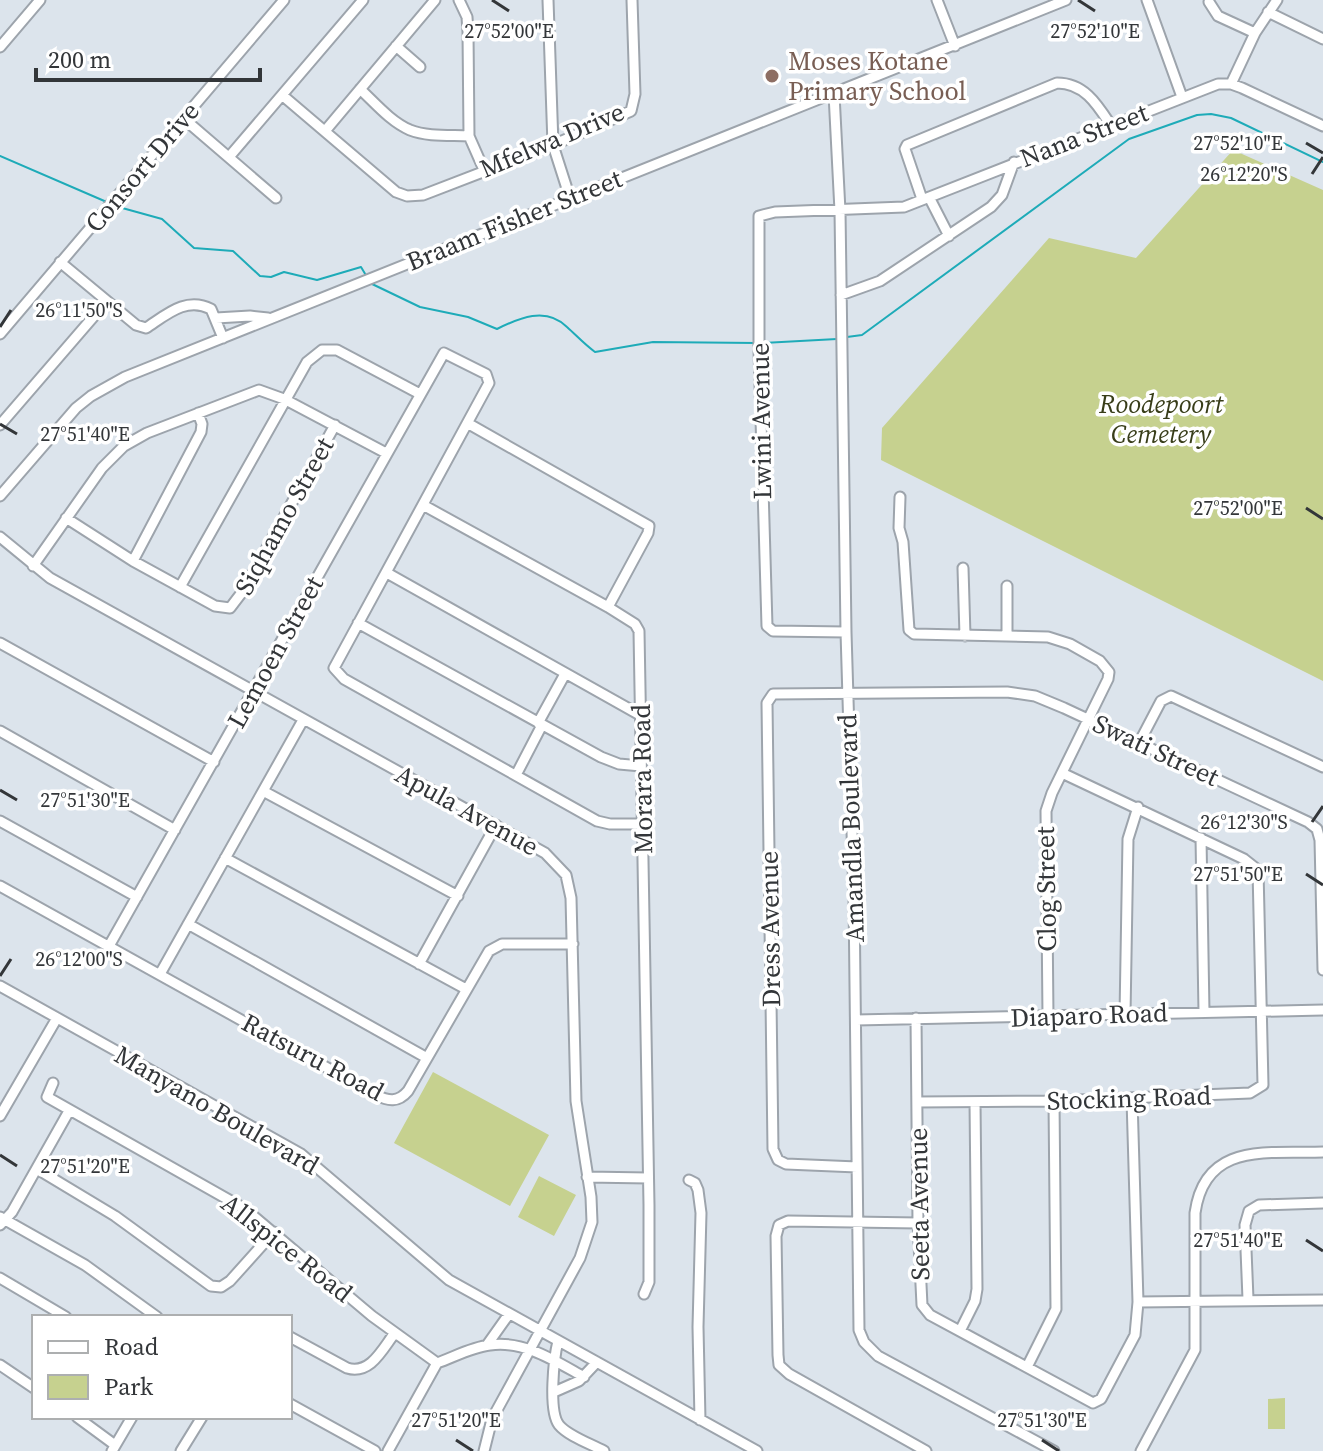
<svg xmlns="http://www.w3.org/2000/svg" width="1323" height="1451" font-family="'Source Serif 4',serif">
	<rect width="100%" height="100%" fill="#dce4ec"/>
	<path fill="#c6d18f" d="M1233,150L1323,190V681L881,460L882,428L1049,238L1136,258Z
		M433,1072L549,1135L510,1206L394,1143Z
		M539,1176L576,1195L554,1236L518,1217Z
		M1285,1398V1429H1268V1399Z"/>
	<g fill="none" stroke-linecap="round" stroke-linejoin="round">
		<path stroke="#1eabb8" stroke-width="2" d="M0,156L109,203
			M115,206L162,219L194,248L233,251L260,276L271,277L284,272L317,280L361,267L367,277
			M370,283L420,307L468,317L497,329C519,318 546,306 567,327C577,336 584,344 595,352L653,342L757,343
			M847,337L862,335L1129,139L1197,115L1211,114L1231,118L1323,162
			M763,343L837,339"/>
		<defs>
			<path id="minor" d="M459,0L467,17L468,32L469,136L484,170
				M548,0L553,145L570,198
				M937,0L955,46
				M1147,0L1182,97
				M1209,2L1218,16L1255,33
				M1268,12L1323,39
				M396,46L420,67
				M0,47L40,0
				M1231,84L1255,33L1277,0
				M360,89C375,103 391,122 410,130C428,137 450,135 469,136
				M834,94L840,211L846,632L854,898L859,1330L864,1342L878,1356L1054,1451
				M282,95L396,192L407,196L423,195L553,145L631,111L635,94L632,0
				M183,118L276,198
				M325,131L435,0
				M229,157L363,0
				M929,197L949,236
				M922,199L905,149L907,145L1057,83C1084,83 1097,104 1110,124
				M60,262L136,325L146,328C166,315 186,296 211,309L223,338
				M841,295L880,281L991,207L1002,195L1014,162
				M216,318L250,316L268,318
				M0,334L284,0
				M469,424L649,526L648,533L608,607
				M0,425L107,301
				M0,496L76,408L91,396L125,377L1066,0
				M900,497L899,528L903,542L909,630L914,634L1048,637L1070,644L1100,661L1109,672L1108,679L1052,793L1046,811L1048,1017
				M423,505L608,607L635,624L639,631L649,1205V1282L644,1294
				M66,518L133,561L215,606L230,608L243,591L335,425
				M0,537L50,578L545,853L566,875L571,898L576,1101L591,1197L592,1222L580,1258L492,1419L484,1451
				M133,561L201,432L202,424L198,413
				M33,566L102,468L124,446L147,433L259,390L284,399L386,453
				M963,568L965,636
				M387,573L640,715
				M180,587L307,362L322,350H337L420,394
				M358,623L601,757L619,764L641,766
				M846,632L773,631L767,626L759,350V216L775,212L904,207L1218,84H1231L1242,88L1323,126
				M1007,635V586
				M0,643L214,762
				M538,723L565,674
				M0,731L175,830
				M1139,743L1161,701L1171,696L1323,767
				M516,775L542,725
				M263,791L458,896
				M0,821L137,897
				M1201,838L1204,1012
				M225,858L466,989
				M0,886L376,1095C388,1101 398,1103 408,1091L489,951L502,944H573
				M188,924L427,1058
				M109,946L444,353L486,374L489,383L334,668L344,679L597,821L610,824H644
				M419,964L496,825
				M160,974L303,720
				M0,986L301,1154L449,1280L757,1451
				M1125,1015L1128,839L1138,807
				M916,1018L918,1223L922,1305L930,1315L1093,1403L1101,1399L1135,1335L1138,1302L1132,1099
				M856,1020L1323,1010
				M53,1083L47,1097L245,1209L372,1316L437,1363
				M917,1102L1054,1101L1250,1093L1263,1085L1258,870L1244,859L1062,773
				M0,1116L57,1018
				M857,1167L786,1164L778,1160L773,1149L767,703L773,694L1007,692L1035,696L1064,708L1308,822L1317,829L1320,840L1323,970
				M37,1169L115,1216L211,1286L221,1287L230,1281L274,1232
				M587,1177L648,1178
				M689,1180L695,1183L698,1190L701,1213L698,1327L700,1420
				M0,1217L85,1265L157,1317
				M918,1223L788,1221L779,1225L776,1236L778,1355L779,1365L789,1374L926,1451
				M0,1225L12,1212L69,1111
				M0,1278L66,1317
				M1248,1299L1245,1225L1249,1211L1259,1205L1323,1203
				M1138,1302L1323,1300
				M960,1331L975,1301L977,1289L975,1102
				M290,1337L347,1368C370,1375 382,1350 394,1334
				M558,1341C554,1357 548,1411 559,1425C568,1436 591,1444 604,1451
				M487,1345L509,1314
				M437,1363C454,1357 472,1347 490,1345C524,1340 555,1361 584,1377
				M0,1365L34,1388
				M1027,1367L1056,1309L1054,1101
				M554,1392L579,1381L597,1362
				M290,1404L375,1451
				M77,1417L115,1445
				M112,1451L132,1417
				M181,1451L202,1417
				M388,1451L437,1363
				M1141,1451L1195,1350V1213C1205,1141 1268,1154 1323,1152"/>
		</defs>
		<use href="#minor" stroke="#9da4ac" stroke-width="13"/>
		<use href="#minor" stroke="#fff" stroke-width="9"/>
	</g>
	<path fill="none" stroke="#333639" stroke-width="3" d="M492,0L509,11M1078,0L1095,11M1306,143L1323,153M1312,174L1323,157M0,327L11,310M0,424L17,434M1306,508L1323,519M0,790L17,800M1312,822L1323,806M1306,874L1323,885M0,976L11,959M0,1155L17,1166M1306,1240L1323,1251M456,1440L473,1451M1042,1440L1059,1451"/>
	<circle fill="#8d6e63" stroke="#fff" stroke-width="3" cx="772" cy="76" r="8"/>
	<g text-anchor="middle" dominant-baseline="central" stroke-width="7" stroke-linejoin="round" paint-order="stroke">
		<g font-size="26" fill="#785e54" stroke="#fff" text-anchor="start">
			<text x="788" y="61">Moses Kotane<tspan x="788" dy="30">Primary School</tspan></text>
		</g>
		<g font-size="26" fill="#333639" stroke="#fff">
			<text transform="translate(1084 135) rotate(-21)">Nana Street</text>
			<text transform="translate(552 140) rotate(-23)">Mfelwa Drive</text>
			<text transform="translate(142 167) rotate(-50)">Consort Drive</text>
			<text transform="translate(514 220) rotate(-22)">Braam Fisher Street</text>
			<text transform="translate(761 421) rotate(-91)">Lwini Avenue</text>
			<text transform="translate(284 516) rotate(-61)">Siqhamo Street</text>
			<text transform="translate(275 652) rotate(-61)">Lemoen Street</text>
			<text transform="translate(1156 750) rotate(25)">Swati Street</text>
			<text transform="translate(642 779) rotate(-91)">Morara Road</text>
			<text transform="translate(467 810) rotate(29)">Apula Avenue</text>
			<text transform="translate(851 828) rotate(-92)">Amandla Boulevard</text>
			<text transform="translate(1046 889) rotate(-91)">Clog Street</text>
			<text transform="translate(770 929) rotate(-91)">Dress Avenue</text>
			<text transform="translate(1089 1015) rotate(-2)">Diaparo Road</text>
			<text transform="translate(313 1057) rotate(28)">Ratsuru Road</text>
			<text transform="translate(1129 1098) rotate(-2)">Stocking Road</text>
			<text transform="translate(217 1110) rotate(30)">Manyano Boulevard</text>
			<text transform="translate(919 1204) rotate(-91)">Seeta Avenue</text>
			<text transform="translate(287 1248) rotate(38)">Allspice Road</text>
		</g>
		<g font-size="26" font-style="italic" fill="#383d19" stroke="#fff">
			<text x="1161" y="404">Roodepoort<tspan x="1161" dy="30">Cemetery</tspan></text>
		</g>
	</g>
	<g font-size="20" text-anchor="middle" fill="#333639" stroke="#fff" stroke-width="7" stroke-linejoin="round" paint-order="stroke">
		<text x="509" y="38">27°52'00"E</text>
		<text x="1095" y="38">27°52'10"E</text>
		<text x="1238" y="150">27°52'10"E</text>
		<text x="1244" y="181">26°12'20"S</text>
		<text x="79" y="317">26°11'50"S</text>
		<text x="85" y="441">27°51'40"E</text>
		<text x="1238" y="515">27°52'00"E</text>
		<text x="85" y="807">27°51'30"E</text>
		<text x="1244" y="829">26°12'30"S</text>
		<text x="1238" y="881">27°51'50"E</text>
		<text x="79" y="966">26°12'00"S</text>
		<text x="85" y="1173">27°51'20"E</text>
		<text x="1238" y="1247">27°51'40"E</text>
		<text x="456" y="1427">27°51'20"E</text>
		<text x="1042" y="1427">27°51'30"E</text>
	</g>
	<rect x="32" y="1315" width="260" height="104" fill="#ffffff" stroke="#adafb0" stroke-width="2"/>
	<rect x="48" y="1341" width="40" height="12" fill="#ffffff" stroke="#adafb0" stroke-width="2"/>
	<text x="104" y="1355" font-size="24" fill="#333639">Road</text>
	<rect x="48" y="1375" width="40" height="24" fill="#c6d18f" stroke="#adafb0" stroke-width="2"/>
	<text x="104" y="1395" font-size="24" fill="#333639">Park</text>
	<path d="M36 68v12h224v-12" fill="none" stroke="#333639" stroke-width="4"/>
	<text x="48" y="68" font-size="24" fill="#333639" stroke="#ffffff" stroke-width="6" paint-order="stroke">200 m</text>
</svg>
